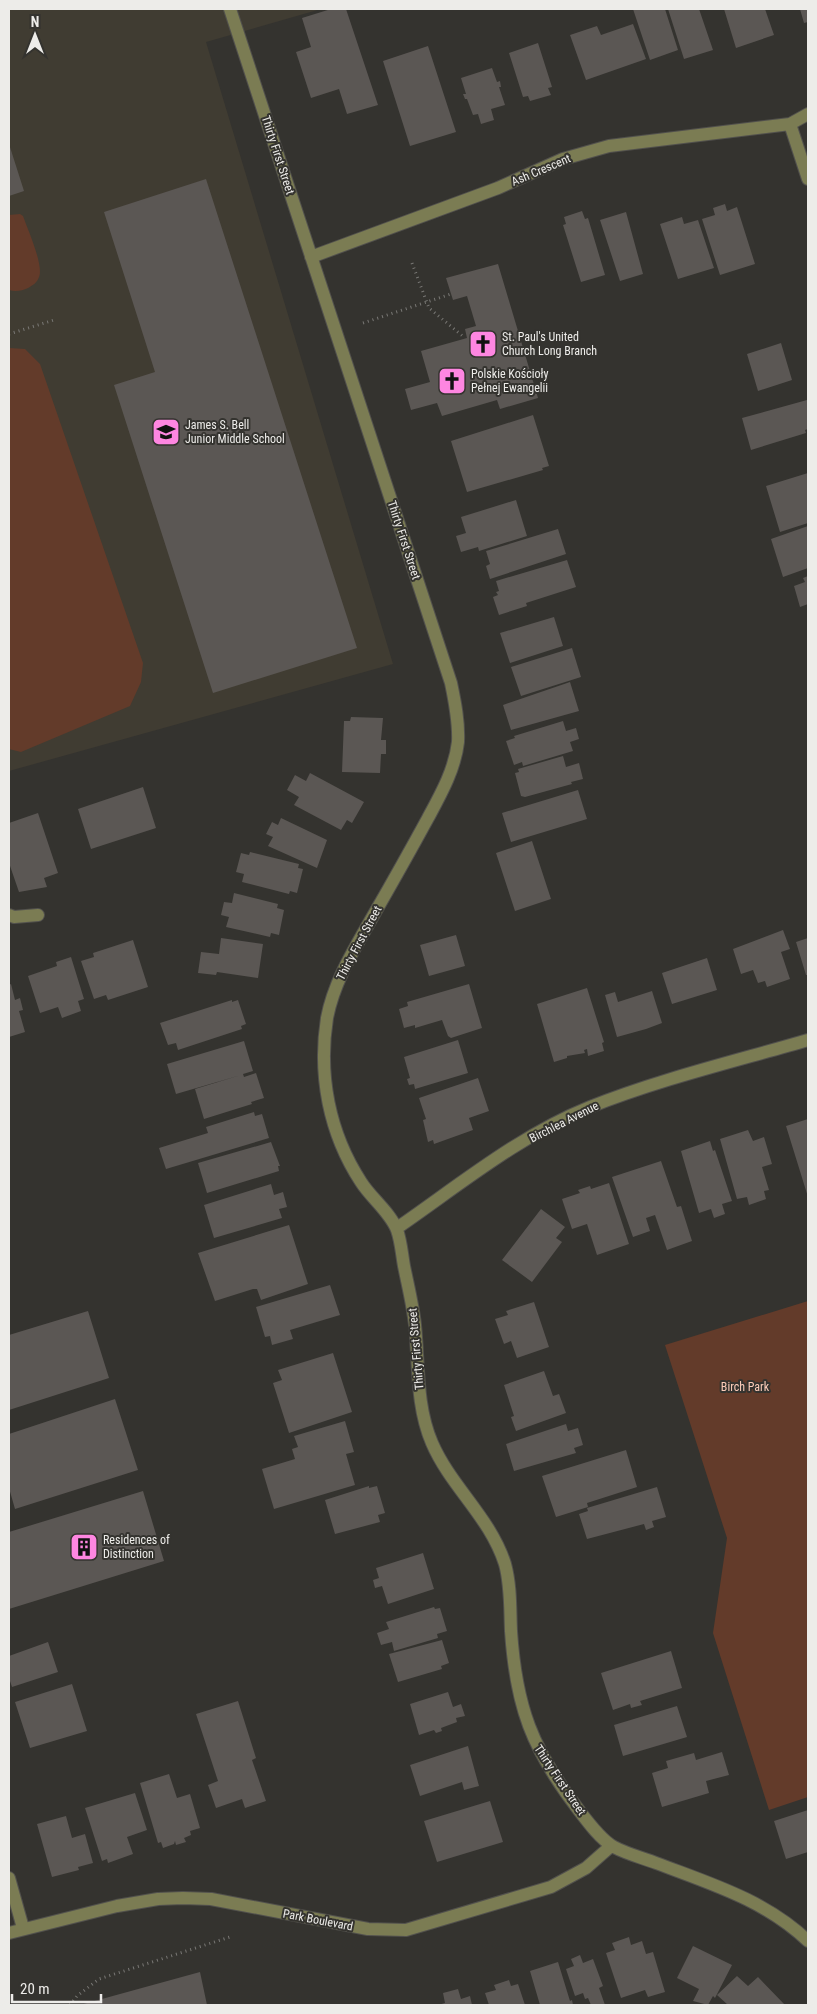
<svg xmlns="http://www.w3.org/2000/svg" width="817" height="2014" font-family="'Roboto Condensed',sans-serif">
	<rect width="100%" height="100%" fill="#34332f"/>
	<path fill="#403c32" d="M9,9H321L206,42L393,664L9,771Z"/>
	<path fill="#633b2a" d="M20,214L23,216C28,230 44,266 39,277C37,283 33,285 28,288C22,291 15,292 9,290V215Z
		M9,348L25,349L40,364L143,663L141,682L130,706L21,752L9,749Z
		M808,1301V1797L769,1810L713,1633L727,1538L665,1345Z"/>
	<path fill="#5b5754" d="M331,9H346L378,105L347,114L339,89L311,98L296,52L311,47L302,18Z
		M633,9H665L678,50L650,60Z
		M668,9H699L713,50L684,59Z
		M724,9H765L774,35L736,48Z
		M800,9H808V22L804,23Z
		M633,24L646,59L586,80L570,35L597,26L601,35Z
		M538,43L552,87L548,88L551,95L530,101L528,96L523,97L509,53Z
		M428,46L456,132L410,146L383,61Z
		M492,68L497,82L500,81L501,87H499L505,105L491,109L494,120L481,124L478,114L473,115L467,99H465L463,94H466L461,78Z
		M9,144L24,191L9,196Z
		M206,179L357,648L213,693L114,385L155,372L104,212Z
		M725,204L727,211L737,207L755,264L720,275L702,219L715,215L713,208Z
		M582,211L585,219L588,218L605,275L581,282L563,225L566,224L564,217Z
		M626,212L643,274L620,281L600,220Z
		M682,217L684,224L698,220L714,268L678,279L660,224Z
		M498,264L538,398L500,409L497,400L442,416L437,403L411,410L405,389L430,382L421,351L467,338L465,329L476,326L467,296L453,300L446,278Z
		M781,343L792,380L758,391L747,354Z
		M807,400L808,429L805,430L806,433L751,450L742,418Z
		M533,415L549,466L542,468L543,470L467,492L451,441Z
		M808,473V523L780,532L766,486Z
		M516,500L527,536L479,551L478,547L461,552L456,536L466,533L461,517Z
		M808,526V568L783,577L771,539Z
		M558,529L566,554L490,579L486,566L490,564L486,551Z
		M567,560L576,587L526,603L527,606L499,615L493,597L498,595L496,592L499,591L496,581Z
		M808,576V604L800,607L794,586L805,582L803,578Z
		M554,617L563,646L510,663L500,633Z
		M572,648L581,677L521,696L511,667Z
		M570,682L579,711L511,730L503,705Z
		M351,717L383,718L381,740H386V754H381L380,773L342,772L344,721H350Z
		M563,721L566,731L576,728L579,739L570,742L573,751L523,766L522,762L514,765L506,741L515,738L514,736Z
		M563,756L566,767L579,763L583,779L571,782L572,784L525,797L521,796L515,773L519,772L518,769Z
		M310,773L364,802L352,823L347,820L341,830L294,805L299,797L287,790L295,775L306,781Z
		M143,787L156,828L91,849L78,809Z
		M578,790L587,819L511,842L502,813Z
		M38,813L58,873L44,878L47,887L19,892L9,863V823Z
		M281,818L327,840L317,868L268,846L273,837L266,834L272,822L278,825Z
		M532,841L551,899L515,911L496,853Z
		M250,852L299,864L298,868L303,869L297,893L290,891L289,894L242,882L244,874L236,872L241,853L249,855Z
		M234,893L278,904L277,908L284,910L279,935L271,933L270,937L226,927L229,917L221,915L224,902L232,903Z
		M783,930L790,949L781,952L790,979L767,987L765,981L758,983L753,970L741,974L733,949Z
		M456,935L465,966L429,976L420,945Z
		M221,938L263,944L258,978L217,972L216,975L198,973L201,952L219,954Z
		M808,938V975H806L796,942Z
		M133,940L148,987L108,1000L106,995L94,999L81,961L94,957L93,953Z
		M71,957L84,999L78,1001L81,1011L62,1018L58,1007L40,1013L28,976L57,966L56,962Z
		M707,958L717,990L672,1004L662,973Z
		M11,984L15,1000L20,998L23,1010L19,1011L25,1032L9,1037V985Z
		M469,984L482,1028L451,1038L448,1036L442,1020L415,1028V1025L404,1028L399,1009L408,1006L407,1002Z
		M587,988L604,1042L602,1043L604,1051L588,1056L587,1049L584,1050L585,1053L567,1056V1058L554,1062L537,1004Z
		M652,991L662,1023L646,1029L617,1037L605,995L615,992L618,1002Z
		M232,1000V1002L238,1000L246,1024L241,1026L242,1029L178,1050L176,1043L168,1045L160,1023Z
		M458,1040L468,1073L415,1089L414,1084L409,1085L407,1079L410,1078L404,1057Z
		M244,1041L253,1071L243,1074L244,1077L256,1073L264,1098L251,1102L252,1104L204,1119L195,1089L241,1075L176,1094L167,1064Z
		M478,1078L489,1111L469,1118L473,1130L434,1144L433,1140L428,1142L423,1120L426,1119L419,1098Z
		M254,1112L255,1116L262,1114L269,1138L166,1169L159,1148L208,1133L206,1127Z
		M808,1119V1197L786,1126Z
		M748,1130L753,1141L764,1137L772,1164L762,1167L769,1190L764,1191L766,1199L749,1205L747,1197L737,1199L720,1139Z
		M710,1141L713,1151L715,1150L732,1201L722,1204L725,1214L714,1218L711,1209L699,1213L681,1151Z
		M271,1142L280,1166H278L279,1171L207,1193L198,1163Z
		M661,1161L677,1207L681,1206L692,1241L667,1250L655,1215L646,1218L650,1231L633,1237L612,1177Z
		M609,1183L629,1244L597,1255L587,1224L572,1229L562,1199L580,1193L578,1190L590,1186L591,1189Z
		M271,1184L274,1195L283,1192L287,1207L279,1209L282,1218L214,1238L204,1205Z
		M541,1209L565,1227L556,1238L562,1242L532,1282L502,1260Z
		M289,1225L308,1284L261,1300L257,1289H253L215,1301L198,1253Z
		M330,1285L340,1315L290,1330L293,1339L272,1345L270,1336L265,1337L256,1307Z
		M534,1302L549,1347L517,1358L511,1341L504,1344L495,1319L508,1315L506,1311Z
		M88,1311L109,1378L9,1410V1335Z
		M333,1353L352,1412L289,1433L273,1383L282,1380L278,1370Z
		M544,1371L553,1396L559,1394L566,1413L516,1431L511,1417L514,1416L504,1385Z
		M115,1399L138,1470L15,1509L9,1488V1434Z
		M345,1421L354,1452L346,1454L355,1485L274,1509L262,1469L295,1459L292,1449L298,1447L294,1436Z
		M566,1424L568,1431L578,1428L583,1445L574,1448L576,1453L514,1471L506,1444Z
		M626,1450L637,1487L587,1503L588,1507L556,1517L542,1476Z
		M369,1486V1488L377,1486L385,1513L378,1515L380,1522L335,1534L325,1500Z
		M657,1487L666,1517L652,1521L654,1527L646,1530L644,1524L587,1539L579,1514L588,1511L587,1508Z
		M143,1491L164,1561L9,1609V1532Z
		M423,1553L434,1589L388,1604L382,1586L375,1588L373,1580L379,1578L376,1568Z
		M434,1607L435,1609L440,1608L447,1631L437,1634L438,1638L394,1651L392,1642L381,1645L377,1633L389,1629L386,1622Z
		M442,1640L449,1663L441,1666L442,1669L398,1682L389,1654Z
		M48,1642L58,1672L12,1687L9,1678V1656Z
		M671,1651L682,1688L640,1701L642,1705L631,1708L630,1704L613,1710L601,1673Z
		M72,1684L87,1731L30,1748L15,1702Z
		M448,1692L453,1707L461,1704L465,1716L456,1718L457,1722L441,1728L442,1731L436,1733L434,1730L419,1735L410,1704Z
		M238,1701L256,1758L252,1760L266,1801L245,1808L242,1799L216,1808L208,1785L218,1781L196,1714Z
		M677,1706L687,1737L623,1756L614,1725Z
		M468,1746L479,1786L464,1790L462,1782L420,1796L410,1765Z
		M722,1752L729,1775L706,1781L709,1793L662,1807L652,1773L668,1768L666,1761L694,1753L696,1760Z
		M169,1774L177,1798L190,1794L200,1828L190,1831L191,1835L184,1838L186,1842L176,1845L175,1841L174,1844L163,1848L161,1842L158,1843L140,1783Z
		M135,1793L147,1830L127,1837L133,1854L108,1863L107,1859L102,1861L85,1808Z
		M490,1801L503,1842L437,1862L424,1821Z
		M808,1810V1852L786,1859L774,1821Z
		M66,1816L72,1838L85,1834L93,1863L78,1867L79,1870L52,1877L37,1824Z
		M629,1937L631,1945L642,1941L646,1954L653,1952L665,1992L648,1997L645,1990L621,1998L606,1953L615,1950L612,1943Z
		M693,1946L732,1965L715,1998L713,1996L708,2005L693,2001L699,1989L677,1978Z
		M580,1955L583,1963L593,1959L603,1986L599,1988L605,2005H591L588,1998L585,1999L583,1993L575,1996L566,1969L574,1966L571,1959Z
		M558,1962L570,2001L572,2000L573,2005H540L530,1971Z
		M200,1972L207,2005H80Z
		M737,1976L748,1986L758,1977L785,2005H728L717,1995Z
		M509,1980L511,1986L518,1984L525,2005H489L485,1993L496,1990L494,1985Z
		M458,1989L461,1999L470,1996L472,2005H438L445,2003L443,1993Z"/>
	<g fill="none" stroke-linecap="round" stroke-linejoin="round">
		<defs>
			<path id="minor" d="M230,9L451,683C455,702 459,722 458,742C455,769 441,794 428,818C410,851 392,883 373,916C355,948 334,981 327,1018C318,1075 329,1133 361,1182C371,1198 390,1212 397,1230C401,1241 402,1255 404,1266C408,1286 413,1306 415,1325C419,1365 416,1406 432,1443C451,1487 490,1517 505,1564C511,1586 510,1609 511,1631C516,1707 532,1749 578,1809C587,1821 601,1840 614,1847C627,1854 643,1858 656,1863C711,1884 765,1900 808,1941
				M790,124L808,179
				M311,257L498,188L563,159L609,146L790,124L808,114
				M9,915L14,917L38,915
				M397,1228C458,1186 520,1135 590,1107C660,1079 736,1061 808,1040
				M9,1878L23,1928
				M9,1933L117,1906L158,1899L183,1898L211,1899L368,1929L406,1930L551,1887L586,1868L611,1846"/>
		</defs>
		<use href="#minor" stroke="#52514d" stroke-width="14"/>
		<path stroke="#797875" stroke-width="3" stroke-dasharray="1 4" stroke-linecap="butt" d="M412,263L429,308L465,338
			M363,323L451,294
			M9,334L54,320
			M70,2005L77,1996L99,1979L230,1937"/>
		<use href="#minor" stroke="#7b7c53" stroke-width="12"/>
	</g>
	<defs>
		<symbol id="church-square" viewBox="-11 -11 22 22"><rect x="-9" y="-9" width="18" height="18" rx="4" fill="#fe86e1" stroke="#34332f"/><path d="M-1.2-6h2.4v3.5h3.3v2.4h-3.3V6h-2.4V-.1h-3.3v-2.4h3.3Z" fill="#111"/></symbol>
		<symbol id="school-square" viewBox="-11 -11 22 22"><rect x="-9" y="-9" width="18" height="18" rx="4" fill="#fe86e1" stroke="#34332f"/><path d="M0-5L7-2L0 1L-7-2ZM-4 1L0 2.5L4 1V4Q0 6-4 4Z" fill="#111"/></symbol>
		<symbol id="building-square" viewBox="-11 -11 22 22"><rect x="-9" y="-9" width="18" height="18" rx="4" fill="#fe86e1" stroke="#34332f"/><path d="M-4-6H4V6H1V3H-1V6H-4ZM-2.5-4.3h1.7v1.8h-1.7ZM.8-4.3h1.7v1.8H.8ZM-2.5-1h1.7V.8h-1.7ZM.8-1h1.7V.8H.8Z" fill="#111"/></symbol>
	</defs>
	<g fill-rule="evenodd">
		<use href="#church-square" x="467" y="328" width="32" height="32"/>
		<use href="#church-square" x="436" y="365" width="32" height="32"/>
		<use href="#school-square" x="150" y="416" width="32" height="32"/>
		<use href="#building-square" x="68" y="1531" width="32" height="32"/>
	</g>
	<g text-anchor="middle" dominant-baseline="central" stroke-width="4" stroke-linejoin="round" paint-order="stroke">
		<g font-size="12" fill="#edece9" stroke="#34332f">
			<text transform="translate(278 155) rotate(72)">Thirty First Street</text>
			<text transform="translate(541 170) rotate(-23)">Ash Crescent</text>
			<text transform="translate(404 540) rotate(72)">Thirty First Street</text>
			<text transform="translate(359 943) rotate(-62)">Thirty First Street</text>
			<text transform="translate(564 1122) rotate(-27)">Birchlea Avenue</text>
			<text transform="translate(416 1349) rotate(-95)">Thirty First Street</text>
			<text transform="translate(560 1780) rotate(56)">Thirty First Street</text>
			<text transform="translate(318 1920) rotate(11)">Park Boulevard</text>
		</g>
		<g font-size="12" fill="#edece9" stroke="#34332f" text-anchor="start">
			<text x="502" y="337">St. Paul's United<tspan x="502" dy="14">Church Long Branch</tspan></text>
			<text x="471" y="374">Polskie Kościoły<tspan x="471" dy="14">Pełnej Ewangelii</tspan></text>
			<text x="185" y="425">James S. Bell<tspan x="185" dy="14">Junior Middle School</tspan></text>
			<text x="103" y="1540">Residences of<tspan x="103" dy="14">Distinction</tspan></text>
		</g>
		<g font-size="12" fill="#fbccb9" stroke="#34332f">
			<text x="745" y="1387">Birch Park</text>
		</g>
	</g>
	<rect width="817" height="2014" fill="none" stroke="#edece9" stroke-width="20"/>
	<g transform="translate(35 35)" stroke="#34332f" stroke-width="4" paint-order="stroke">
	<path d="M0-4L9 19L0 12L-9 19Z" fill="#edece9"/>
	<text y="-8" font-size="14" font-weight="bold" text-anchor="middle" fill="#edece9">N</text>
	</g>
	<path d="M12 1994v8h89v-8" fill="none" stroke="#edece9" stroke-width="2.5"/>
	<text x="20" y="1994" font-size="15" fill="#edece9" stroke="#34332f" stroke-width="4" paint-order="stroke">20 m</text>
</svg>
